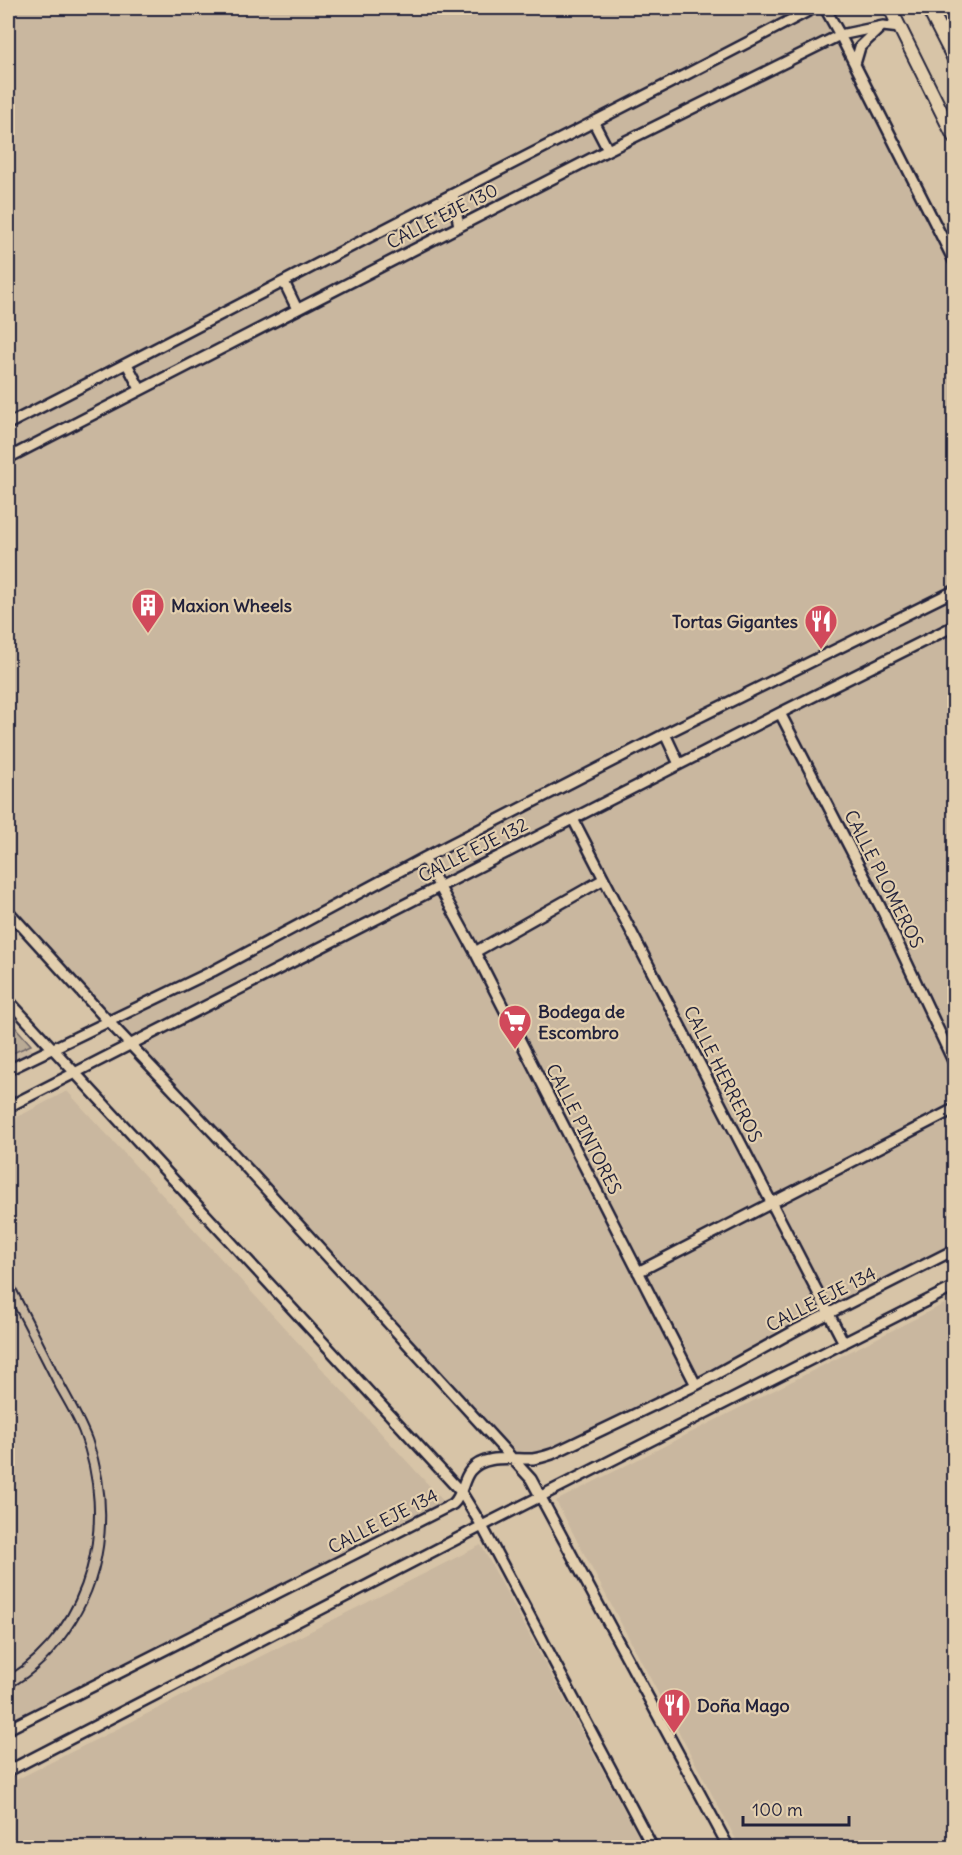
<svg xmlns="http://www.w3.org/2000/svg" width="962" height="1855" font-family="Delius,sans-serif">
	<rect width="100%" height="100%" fill="#d7c4a7"/>
	<filter id="ink" filterUnits="userSpaceOnUse"><feTurbulence type="fractalNoise" baseFrequency=".0167" numOctaves="2"/><feDisplacementMap in="SourceGraphic" scale="12" xChannelSelector="R" yChannelSelector="G"/><feConvolveMatrix kernelMatrix="1 2 1 2 8 2 1 2 1" color-interpolation-filters="sRGB"/></filter>
	<g filter="url(#ink)">
		<path fill="#c9b79f" d="M8,8H822L839,35L929,226L954,275V1250L552,1454L514,1458L8,908Z
			M8,1023L34,1052L8,1066Z
			M67,1091L447,1505L8,1727V1122Z
			M954,1299V1847H740L556,1501Z
			M481,1545L644,1847H8V1784Z"/>
		<path fill="#b9aa95" stroke="#6e6668" stroke-width="1.5" d="M8,1019L31,1045L8,1055Z"/>
		<g fill="none" stroke-linecap="round" stroke-linejoin="round">
			<defs>
				<path id="minor" d="M825,8L840,35L954,261
					M855,64L860,47L880,28
					M594,123L608,150
					M453,194L459,226
					M284,282L297,309
					M127,364L140,389
					M8,424C157,349 304,270 453,194C574,132 694,71 814,8
					M8,458L608,150L840,35L883,26L900,28
					M780,713L884,914L954,1063
					M665,734L679,764
					M573,819L844,1343
					M424,858L475,952L696,1385
					M8,911L108,1021L231,1151L531,1479L729,1848
					M475,952L604,879
					M8,1000L461,1492L482,1526L653,1848
					M8,1070L213,971L424,858L665,734L954,591
					M8,1107L780,713L954,626
					M638,1272L954,1109
					M8,1729L453,1504C463,1495 462,1481 470,1471C484,1453 514,1460 533,1459C539,1458 546,1456 552,1454L696,1385L798,1329L954,1250
					M8,1771L482,1526L954,1287"/>
				<path id="major" d="M890,8L954,137"/>
				<path id="highway" d="M929,8L954,57
					M953,8L954,10"/>
			</defs>
			<use href="#minor" stroke="#22223b" stroke-width="14"/>
			<use href="#major" stroke="#22223b" stroke-width="16"/>
			<use href="#highway" stroke="#22223b" stroke-width="18"/>
			<use href="#minor" stroke="#e3cfae" stroke-width="9"/>
			<use href="#major" stroke="#e3cfae" stroke-width="12"/>
			<use href="#highway" stroke="#e3cfae" stroke-width="14"/>
			<path stroke="#22223b" stroke-width="2" d="M8,1272C24,1305 41,1337 57,1370C69,1392 83,1415 92,1439C113,1499 110,1569 75,1623C58,1651 37,1674 8,1689
				M8,1295C24,1326 40,1357 56,1389C64,1403 73,1418 79,1433C113,1521 89,1625 8,1676"/>
		</g>
	</g>
	<defs>
		<symbol id="building-pin" viewBox="-11 -11 22 30"><path d="M0 17L-7.5 6A9.5 9.5 0 1 1 7.5 6Z" fill="#d1495b" stroke="#e3cfae"/><path d="M-4-6H4V6H1V3H-1V6H-4ZM-2.5-4.3h1.7v1.8h-1.7ZM.8-4.3h1.7v1.8H.8ZM-2.5-1h1.7V.8h-1.7ZM.8-1h1.7V.8H.8Z" fill="#fff"/></symbol>
		<symbol id="restaurant-pin" viewBox="-11 -11 22 30"><path d="M0 17L-7.5 6A9.5 9.5 0 1 1 7.5 6Z" fill="#d1495b" stroke="#e3cfae"/><path d="M-5-6h1v4h1v-4h1v4h1v-4h1v5L-1.5 .5V6h-2V.5L-5-1ZM5-6V6H3V1.5H1.5Q1.5-4 5-6Z" fill="#fff"/></symbol>
		<symbol id="supermarket-pin" viewBox="-11 -11 22 30"><path d="M0 17L-7.5 6A9.5 9.5 0 1 1 7.5 6Z" fill="#d1495b" stroke="#e3cfae"/><path d="M-6-5.5h2.5l.6 2H6L4.5 2H-2.5L-4.4-4H-6ZM-1.5 3.2a1.3 1.3 0 1 0 .1 0ZM3 3.2a1.3 1.3 0 1 0 .1 0Z" fill="#fff"/></symbol>
	</defs>
	<g fill-rule="evenodd">
		<use href="#building-pin" x="129" y="586" width="38" height="52"/>
		<use href="#restaurant-pin" x="802" y="602" width="38" height="52"/>
		<use href="#supermarket-pin" x="496" y="1002" width="38" height="52"/>
		<use href="#restaurant-pin" x="655" y="1686" width="38" height="52"/>
	</g>
	<g text-anchor="middle" dominant-baseline="central" stroke-width="4.5" stroke-linejoin="round" paint-order="stroke">
		<g font-size="18" fill="#22223b" stroke="#e3cfae">
			<text transform="translate(442 216) rotate(-27)">CALLE EJE 130</text>
			<text transform="translate(473 850) rotate(-27)">CALLE EJE 132</text>
			<text transform="translate(884 879) rotate(63)">CALLE PLOMEROS</text>
			<text transform="translate(723 1074) rotate(63)">CALLE HERREROS</text>
			<text transform="translate(584 1129) rotate(63)">CALLE PINTORES</text>
			<text transform="translate(821 1299) rotate(-27)">CALLE EJE 134</text>
			<text transform="translate(383 1521) rotate(-27)">CALLE EJE 134</text>
		</g>
		<g font-size="18" font-weight="bold" fill="#22223b" stroke="#e3cfae" text-anchor="start">
			<text x="171" y="605">Maxion Wheels</text>
			<text x="798" y="621" text-anchor="end">Tortas Gigantes</text>
			<text x="538" y="1011">Bodega de<tspan x="538" dy="21">Escombro</tspan></text>
			<text x="697" y="1705">Doña Mago</text>
		</g>
	</g>
	<rect width="962" height="1855" fill="none" stroke="#e3cfae" stroke-width="30"/>
	<rect x="15" y="15" width="932" height="1825" fill="none" stroke="#22223b" stroke-width="2" filter="url(#ink)"/>
	<path d="M743 1816v9h106v-9" fill="none" stroke="#22223b" stroke-width="3"/>
	<text x="752" y="1816" font-size="18" fill="#22223b" stroke="#e3cfae" stroke-width="4.5" paint-order="stroke">100 m</text>
</svg>
